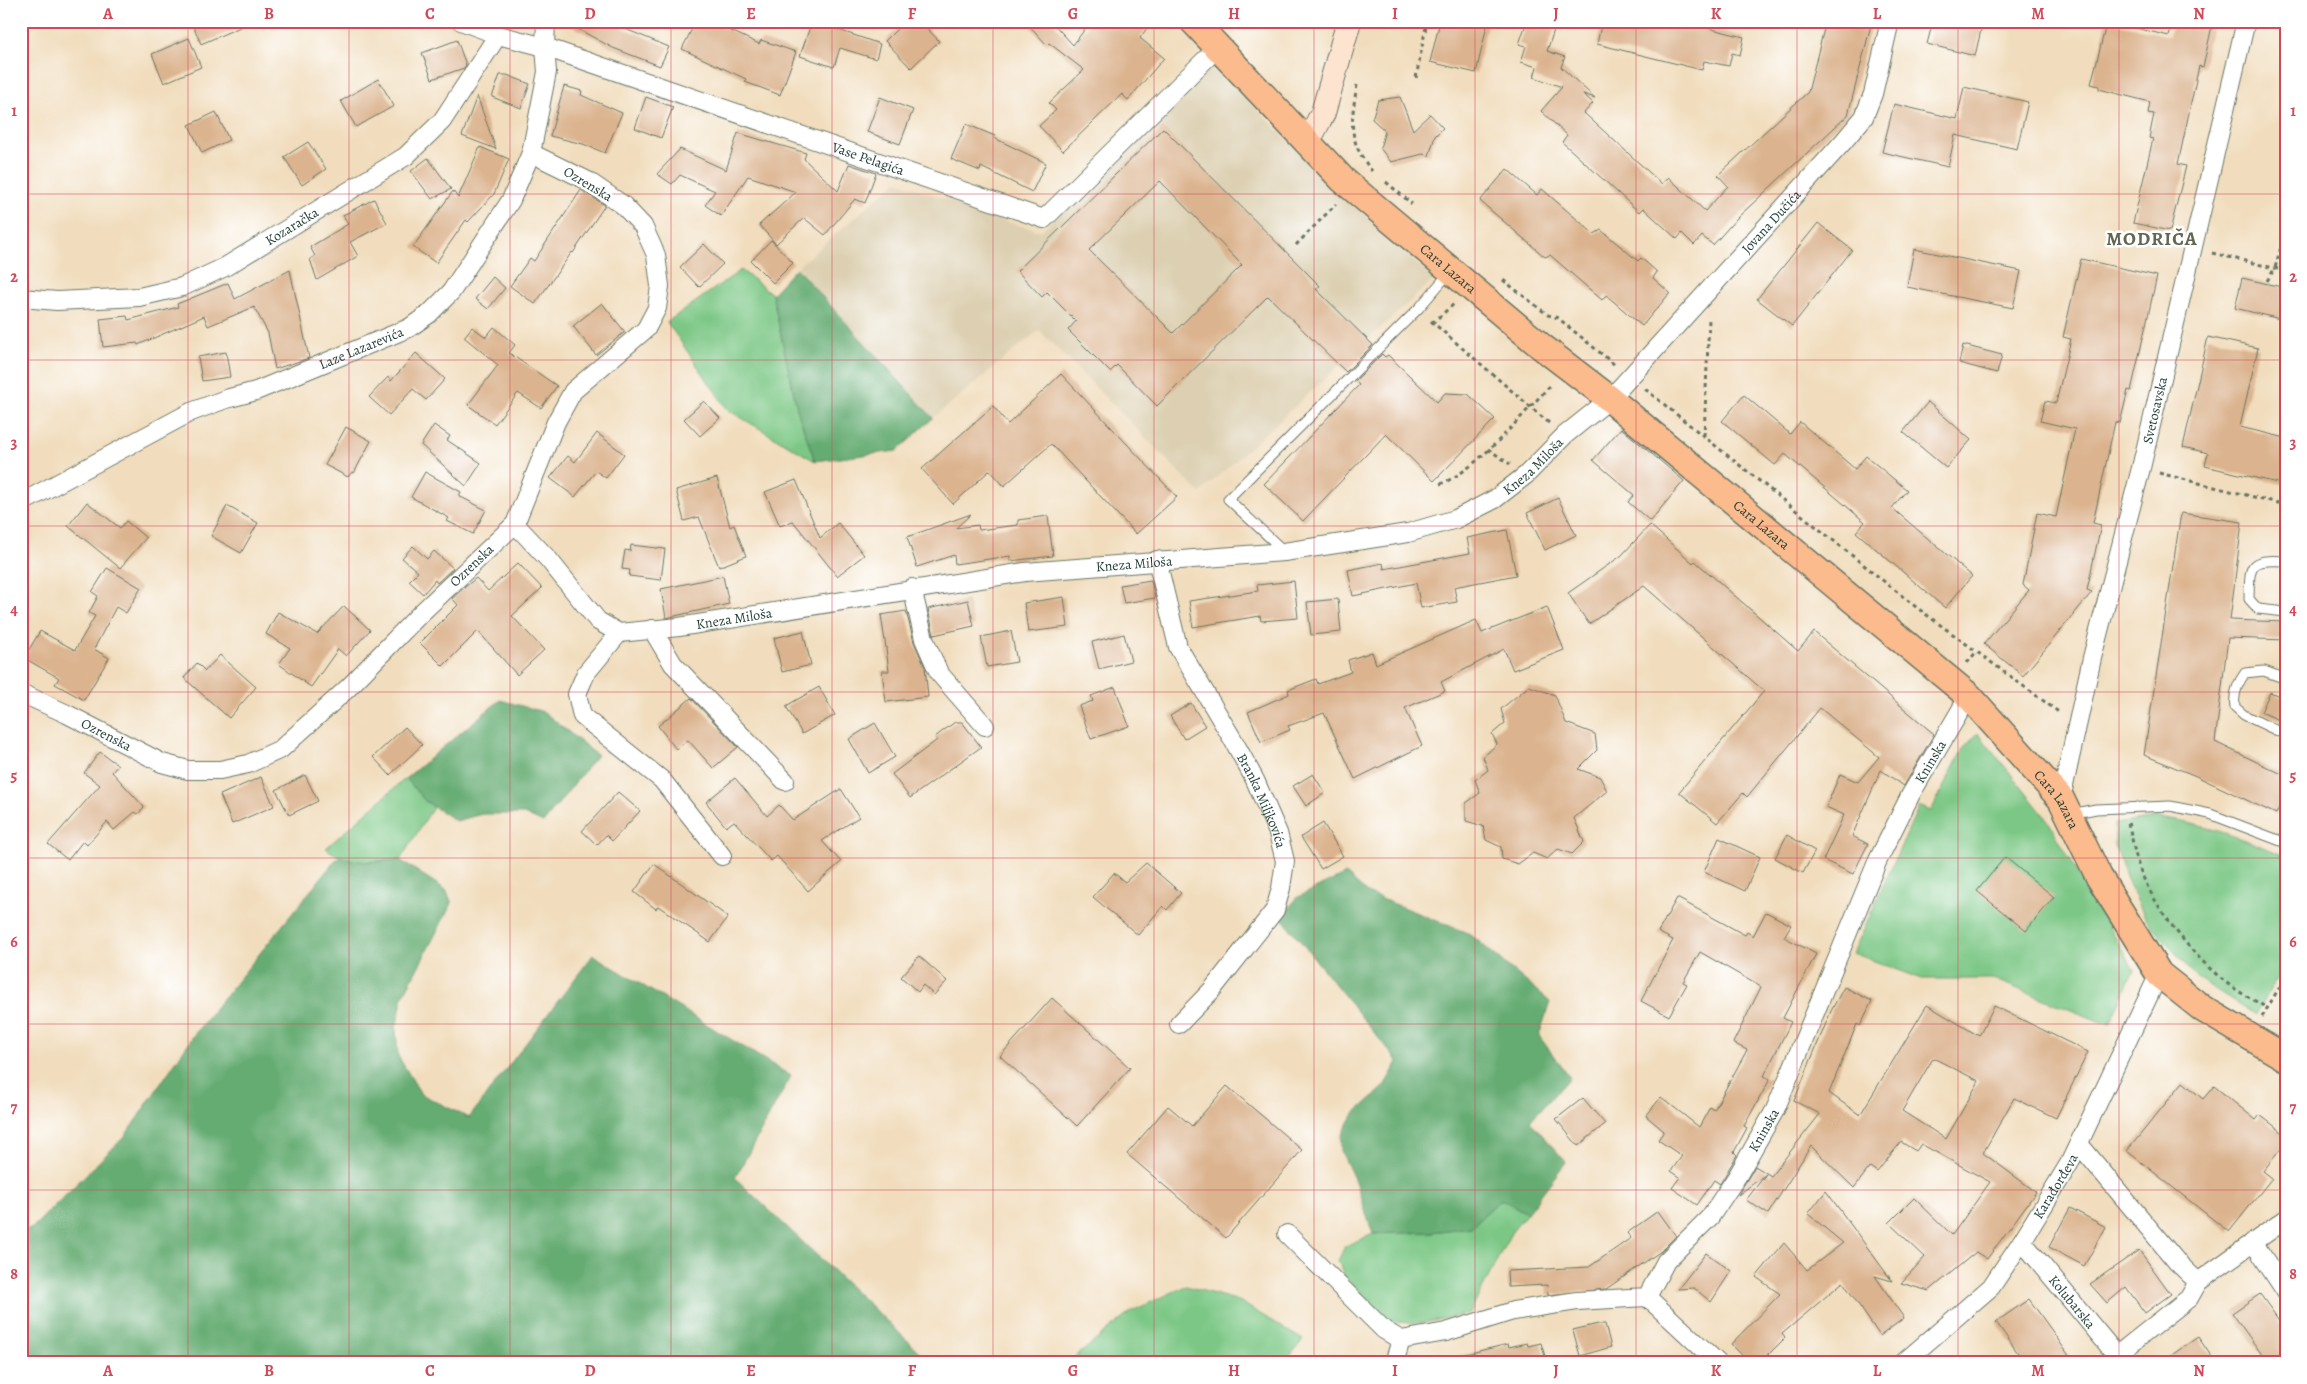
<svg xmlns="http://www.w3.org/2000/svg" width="2307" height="1384" font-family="Alegreya,serif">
	<rect width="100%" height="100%" fill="#fff"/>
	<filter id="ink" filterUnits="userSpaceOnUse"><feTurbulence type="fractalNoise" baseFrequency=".02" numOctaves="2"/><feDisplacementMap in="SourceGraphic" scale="10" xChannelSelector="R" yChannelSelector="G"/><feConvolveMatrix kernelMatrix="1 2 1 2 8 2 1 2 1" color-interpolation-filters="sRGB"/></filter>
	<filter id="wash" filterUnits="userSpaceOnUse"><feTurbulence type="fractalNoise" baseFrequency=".0096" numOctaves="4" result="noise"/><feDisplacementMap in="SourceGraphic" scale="20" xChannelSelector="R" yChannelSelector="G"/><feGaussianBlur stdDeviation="1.12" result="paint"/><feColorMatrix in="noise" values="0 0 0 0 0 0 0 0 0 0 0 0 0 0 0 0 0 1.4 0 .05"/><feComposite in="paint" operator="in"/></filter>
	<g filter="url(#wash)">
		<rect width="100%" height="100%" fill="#f1ddbd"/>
		<path fill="#ddd0b2" d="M1213,65L1343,196L1434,279L1200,493L1039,330L933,418L796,268L897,181L1010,223L1041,231Z"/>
		<path fill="#7cc785" stroke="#4e825c" d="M741,270L772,294L798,413L815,461L728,410L667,322Z
			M1978,733L2047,819L2134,970L2109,1025L1993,979H1922L1853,953L1919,806L1931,811L1963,749Z
			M406,778L425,801L434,806L400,860C372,861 349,866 326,848Z
			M2158,818C2206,824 2241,838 2286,856V961L2256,1015L2197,978L2146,919L2129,884L2115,846L2114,824Z
			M1501,1199L1527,1213L1511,1233L1470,1313L1424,1323L1392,1322L1345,1277L1338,1261L1345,1246L1373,1234L1432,1232L1471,1227Z
			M1186,1286L1239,1301L1303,1340L1284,1363H1068L1132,1311Z"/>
		<path fill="#65ac72" stroke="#427453" d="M796,268L933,418L897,451L815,461L798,413L772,294Z
			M500,700L544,712L597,755L543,823L524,814H482L456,821L425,801L406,778Z
			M338,857L364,862L400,860L446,890L452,903L403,996L396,1029L398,1056L421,1094L469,1118L593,955L791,1076L735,1178L931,1363H21V1229H31L125,1136L196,1032Z
			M1346,874L1367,893L1470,934L1550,1002L1539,1036L1570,1078L1530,1121L1566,1162L1527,1213L1501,1199L1471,1227L1432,1232L1373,1234L1355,1181L1341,1151V1136L1354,1114L1383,1088L1398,1062L1281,917L1298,897Z"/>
		<g id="blocks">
			<path fill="#dbb48f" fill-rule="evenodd" d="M191,21H254L201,44Z
				M563,21H627L623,28L669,47L660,66L613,48Z
				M696,21H710L759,44L761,40L796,52L780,95L745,82L746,79L682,49Z
				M812,21L880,44L876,59L840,48L834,67L800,56Z
				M905,21H920L939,41L911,68L885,41Z
				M1025,21H1051L1073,45L1091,21H1152L1140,38L1164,58L1128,100L1122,94L1063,151L1039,126L1056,110L1049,103L1084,70L1049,43L1047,45Z
				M1440,21H1488L1476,73L1430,62Z
				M1527,21H1557L1547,51L1565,57L1561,67L1595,98L1583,94L1593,103L1584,113L1662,184L1668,177L1705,211L1728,186L1718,175L1808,92L1826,21H1872L1848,115L1737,218L1713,245L1702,236L1694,245L1682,233L1677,239L1643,208L1639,212L1562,142L1567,135L1541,111L1562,87L1534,77L1537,67L1521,62L1526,46L1519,44Z
				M1602,21H1680L1744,37L1740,55L1732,53L1729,66L1704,61L1702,70L1597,44Z
				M1933,21H1983L1975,56L1927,44Z
				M2107,21L2169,36L2172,21H2213L2203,67L2199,66L2178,164L2186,166L2170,231L2133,223L2153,139L2149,138L2154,114L2148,113L2150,102L2099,89V86L2091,84Z
				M189,38L201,67L164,83L152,54Z
				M457,40L466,65L464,68L432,79L422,53Z
				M500,75H507L530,84L521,108L492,97Z
				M378,79L394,106L356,127L341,101Z
				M564,86L582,91L581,95L622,113L605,153L583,144L550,136Z
				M1964,87L2028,102L2017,149L1955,135L1948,167L1882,152L1894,104L1957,119Z
				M477,96L496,149L462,136Z
				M646,97L673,107L661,138L635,128Z
				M880,97L913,110L900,144L867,132Z
				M1400,97L1413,130L1430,114L1443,128L1435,136L1429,156L1423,154L1391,162L1380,148L1385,131L1372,119L1378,100Z
				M216,112L229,140L202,153L189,125Z
				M966,124L995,136L994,138L1046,163L1032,192L981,167L980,171L951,159Z
				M1163,128L1320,286L1316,289L1373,345L1346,372L1268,296L1157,406L1117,365L1110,372L1068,330L1076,321L1047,292L1042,297L1017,271ZM1160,181L1242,265L1173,333L1089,250Z
				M738,133L806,153L804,159L838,191L849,164L876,173L865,203L855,199L825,235L804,218L776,244L759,225L796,192L748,176L721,216L705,205L715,191L680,175L672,184L657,174L680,149L726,170Z
				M308,142L326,169L302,185L284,157Z
				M480,147L509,159L494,194L468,222L466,220L436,263L413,247L453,191L458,198Z
				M428,158L451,189L432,199L411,171Z
				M1507,169L1537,195L1542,189L1594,234L1601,230L1638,261L1641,258L1657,272L1653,278L1670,293L1642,326L1606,295L1602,300L1550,255L1545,257L1480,201Z
				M581,190L605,205L573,253L572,252L535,304L510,286L530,258L534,261Z
				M374,199L387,223L350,242L358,256L317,280L310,259L315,256L310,247L348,224L343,215Z
				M1818,223L1852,250L1792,326L1757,299Z
				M771,240L793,263L773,283L751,261Z
				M704,244L723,264L699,287L680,267Z
				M1914,249L2021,271L2013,308L1907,287Z
				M2081,259L2157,276L2131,391L2128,390L2120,423L2115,422L2093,523L2101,525L2087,590L2092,592L2023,676L1984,644L2029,590L2023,585L2037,513L2056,517L2075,429L2040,421L2045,401L2056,403L2071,339L2063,337Z
				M290,270L309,358L275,369L268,333L254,307L208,326L204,316L138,345L137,343L103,347L100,319L127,316L128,320L178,307L177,304L228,283L235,299Z
				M493,277L505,288L488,309L475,299Z
				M2242,278L2286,288L2280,319L2235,308Z
				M602,303L625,332L596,355L573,326Z
				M472,327L486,337L494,327L515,345L509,353L557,386L541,408L518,393L495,424L468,405L498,365L464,337Z
				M2208,337L2258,348L2240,427L2286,438V485L2205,466L2208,453L2183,447Z
				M1963,345L2002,355L1997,373L1959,363Z
				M226,352L230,377L202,381L198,357Z
				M416,353L445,379L426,400L413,389L389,415L369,397L388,377L391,381Z
				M1382,354L1385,357L1388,355L1437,402L1445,393L1468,394L1495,419L1434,481L1386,434L1303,521L1264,484L1359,385L1355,381Z
				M1061,374L1177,497L1136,534L1051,444L1004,486L990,470L953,504L922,469L993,406L1008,424Z
				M1744,395L1790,434L1800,422L1855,469L1866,456L1907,490L1892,508L1972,576L1945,608L1856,532L1865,522L1785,454L1775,465L1722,421Z
				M704,401L720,418L700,436L684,419Z
				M1928,402L1971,440L1946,468L1903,432Z
				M434,425L450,436L447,440L481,463L466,486L421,445Z
				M346,427L371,441L354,473L352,472L348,477L325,465Z
				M1621,428L1684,481L1650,521L1628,502L1634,495L1593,460Z
				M597,433L624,454L606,478L596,471L575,497L550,478L568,456L575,462Z
				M425,472L461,492L459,496L486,510L473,534L447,521L449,518L411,497Z
				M717,478L730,527L734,525L746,556L719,567L699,517L684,521L676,490Z
				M796,480L820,538L838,523L864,555L837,576L793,521L780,526L765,492Z
				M1558,498L1576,535L1545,550L1527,513Z
				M87,502L120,528L126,521L146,538L120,568L68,526Z
				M227,506L258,523L241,553L211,536Z
				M2181,513L2242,522L2230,620L2286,622V640L2228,638L2215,742L2286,776V794L2276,814L2196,776L2144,755Z
				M971,514L956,528L978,525L979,530L1018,525V520L1048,516L1053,556L1010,561V556L955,564L954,555L917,567L907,537Z
				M1650,525L1693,563L1695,561L1798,651L1814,632L1934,734L1904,786L1881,770L1852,836L1868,844L1853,874L1823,860L1844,815L1826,807L1840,774L1858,782L1879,757L1820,708L1747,797L1743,793L1717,823L1679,792L1764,691L1644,586L1589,624L1568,593L1621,556Z
				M1507,530L1516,575L1454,587L1457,602L1421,608L1416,583L1353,596L1348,570L1383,563L1384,569L1470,553L1467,538Z
				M631,545L665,549L661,580L629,576L630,570L622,569L625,550L630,551Z
				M413,546L427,559L434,551L453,568L437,583L435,580L423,594L409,581L418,572L402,558Z
				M518,563L542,588L512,616L544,650L517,675L478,631L443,666L420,643L458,605L452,598L476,578L488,591Z
				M107,568L141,588L126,613L116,607L94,649L109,658L84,700L55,684L59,678L24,658L40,631L75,650L95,616L89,613L98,596L92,592Z
				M723,576L729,604L666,618L661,589Z
				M1151,580L1155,598L1124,603L1120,585Z
				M1294,581L1298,618L1261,621L1260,616L1193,627L1189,601L1258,591L1257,585Z
				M1064,597L1068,627L1028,632L1024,603Z
				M1338,599L1341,632L1311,635L1307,602Z
				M968,600L974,626L934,635L928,609Z
				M344,606L370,630L346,656L338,649L311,687L279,664L290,648L266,634L278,612L317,634Z
				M1547,607L1564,650L1513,670L1504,649L1441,682L1445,691L1405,708L1422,746L1355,779L1324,713L1288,726L1290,730L1261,742L1248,712L1289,694L1288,690L1316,679L1318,684L1351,672L1348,660L1372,652L1376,664L1476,620L1482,633Z
				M906,611L914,642L925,667L928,697L886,702L882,671H889L886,649L888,648H886L881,615Z
				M803,631L811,665L782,672L774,638Z
				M1011,631L1017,662L987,667L981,637Z
				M1124,634L1131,661L1099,669L1092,642Z
				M220,655L256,687L229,718L184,678L197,663L205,671Z
				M1529,686L1555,695L1566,723L1595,734L1597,750L1578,769L1600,777L1607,791L1574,818L1584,842L1572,854L1558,849L1547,859L1533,853L1518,864L1502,859L1501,847L1486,840L1483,826L1466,821V803L1480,793L1475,780L1488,770L1483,757L1497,744L1492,734L1505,723L1501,709Z
				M819,687L835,715L802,734L786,706Z
				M1115,687L1129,726L1091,739L1079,706L1093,701L1091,696Z
				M2270,692L2286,699V723L2261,712Z
				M691,698L738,747L713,768L688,740L676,749L658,726Z
				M1191,703L1205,726L1184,739L1170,716Z
				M955,722H962L981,747L910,798L892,774L937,740L935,737Z
				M875,723L895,757L868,773L849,739Z
				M405,727L422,745L390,775L373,757Z
				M100,752L118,765L112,772L144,807L138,814L135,812L114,830L107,822L87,845L83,841L68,860L48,844L100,785L84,773Z
				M1313,774L1325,793L1306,806L1293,786Z
				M305,775L318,801L289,815L276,790Z
				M261,777L274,806L232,824L220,795Z
				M735,778L767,816L779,805L793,820L841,789L859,817L822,841L841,862L808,891L777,856L771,861L734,821L726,827L706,802Z
				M618,792L640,811L612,841L606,835L597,845L582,831Z
				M1323,823L1343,856L1321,869L1301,837Z
				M1787,835L1815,851L1803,873L1775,858Z
				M1719,838L1760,857L1745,891L1704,872Z
				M2005,857L2054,897L2026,931L1977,891Z
				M1146,863L1181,893L1167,910L1163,906L1138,935L1093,897L1114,873L1125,882Z
				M654,864L728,917L710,942L658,906L656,909L634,892Z
				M1677,898L1745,935L1747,932L1753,936L1766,912L1791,925L1784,937L1816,954L1783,1018L1791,1022L1764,1076L1770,1079L1744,1126L1747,1128L1734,1152L1737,1155L1720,1184L1714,1180L1697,1205L1672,1188L1680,1177L1671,1171L1682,1156L1658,1140L1664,1131L1646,1116L1661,1097L1699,1127L1710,1107L1714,1110L1747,1050L1733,1043L1761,987L1700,952L1683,982L1687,984L1669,1016L1641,1001L1673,940L1658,932Z
				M919,956L947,981L934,995L923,985L918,992L901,977Z
				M1844,987L1872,1001L1860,1026L1857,1024L1829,1093L1860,1115L1927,1005L1979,1036L1994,1006L2088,1052L2056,1118L2014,1098L1983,1153L2036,1192L1987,1259L1976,1252L1929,1291L1901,1283L1925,1257L1889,1223L1914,1198L1952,1235L1990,1182L1921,1144L1916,1151L1901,1142L1877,1172L1870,1167L1854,1188L1811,1146L1768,1214L1746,1200L1766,1174L1738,1195L1755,1166L1771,1176L1820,1114L1794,1101L1831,1011ZM1935,1059L1979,1081L1946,1139L1902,1111L1932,1060Z
				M1052,998L1130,1068L1077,1126L1000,1056Z
				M2183,1082L2203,1099L2214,1086L2256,1120L2260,1115L2286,1135V1143L2263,1171L2272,1178L2229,1232L2127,1151Z
				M1227,1086L1302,1150L1226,1238L1127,1154L1168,1106L1192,1126Z
				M1583,1098L1605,1124L1578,1146L1556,1119Z
				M1826,1191L1892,1281L1875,1276L1904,1318L1880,1336L1843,1282L1782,1334L1785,1338L1760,1363H1750L1731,1344L1780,1294L1756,1277L1784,1243L1807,1270L1843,1243L1808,1214Z
				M2070,1208L2106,1227L2084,1266L2049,1247Z
				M1658,1211L1676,1236L1661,1251L1606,1289L1548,1295L1547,1285L1508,1287L1507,1271L1589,1267L1631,1238L1627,1233Z
				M2139,1250L2171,1294L2145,1313L2126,1287L2107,1303L2090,1284Z
				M1706,1253L1731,1271L1711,1302L1694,1288L1678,1289Z
				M2260,1294L2286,1330V1363H2268L2232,1313Z
				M2029,1299L2050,1328L2074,1363H2025L1996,1322Z
				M1598,1324H1605L1611,1347L1580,1356L1573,1330Z
				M2198,1337L2216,1363H2160Z
				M1527,1343L1528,1346L1541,1343L1547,1363H1459L1458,1356L1508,1344L1509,1347Z"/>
		</g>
	</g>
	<g filter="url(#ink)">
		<use href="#blocks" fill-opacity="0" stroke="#687564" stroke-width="1"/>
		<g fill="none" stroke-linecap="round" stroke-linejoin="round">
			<defs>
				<path id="lane" d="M1284,551L1228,499L1419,308L1450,272
					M2286,561C2248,559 2250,563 2249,599L2258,609L2286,612
					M2286,679L2264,671L2245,673C2237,684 2233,694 2235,707L2244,715L2286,735
					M2070,814L2096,809L2170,806L2210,814L2286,843"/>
				<g id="street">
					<path id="s1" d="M461,21L498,35L545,47L1044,219L1218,47"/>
					<path id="s2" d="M21,298L57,301L139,297L182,287L225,267L406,156L442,121L498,35"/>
					<path id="s3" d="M21,503L191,412L226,399L256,391L409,328L429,314L451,292L511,200L531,153L547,72L545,47L546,21"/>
					<path id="s4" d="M515,524L549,560L598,621L619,633L679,627L1025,572L1284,552L1408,533L1456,519L1495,499L1526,475L1565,435L1610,399L1843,142L1864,117L1873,94L1890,21"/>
					<path id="s5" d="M1157,560L1178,647L1232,738L1255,780L1278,833L1285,861L1281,888L1275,910L1211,991L1179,1024"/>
					<path d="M912,588L924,639L939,673L985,726"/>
					<path d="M652,629L673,664L785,781"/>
					<path d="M619,633L586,673L577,694L582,716L662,780L722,856"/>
					<path id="s6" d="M21,693L67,714L162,763L188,770H220L248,764L281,749L348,688L420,614L515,524L556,422L573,391L646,329L657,308L660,286L656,255L643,226L623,205L588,181L531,153"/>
					<path id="s7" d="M2061,799L2092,658L2141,468L2246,21"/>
					<path d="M2079,1144L2177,1262L2198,1282L2286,1219"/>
					<path d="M1287,1234L1384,1330L1401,1340"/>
					<path id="s8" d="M2022,1241L2123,1363"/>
					<path d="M2253,1242L2286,1292"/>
					<path d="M1647,1297L1718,1363"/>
					<path d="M2117,1355L2189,1298L2198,1282"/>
					<path id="s9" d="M1394,1363L1401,1340L1446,1332L1513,1311L1577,1301L1647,1297L1666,1261L1710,1217L1738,1175L1775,1110L1877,862L1911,794L1969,696"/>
					<path id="s10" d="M1903,1363L1991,1287L2022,1241L2069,1164L2159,974"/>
				</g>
				<path id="secondary" d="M1307,143L1323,113L1349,21"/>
				<g id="primary">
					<path id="s11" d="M1193,21L1343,180L1542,347L1610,399L1969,696L2061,799L2099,877L2159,974L2203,1009L2286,1058"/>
				</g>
			</defs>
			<use href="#lane" stroke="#687564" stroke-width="11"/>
			<use href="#street" stroke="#687564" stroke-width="20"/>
			<use href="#secondary" stroke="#687564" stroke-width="26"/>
			<use href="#primary" stroke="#687564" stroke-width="29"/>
			<path stroke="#687564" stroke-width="3" stroke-dasharray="4 4" stroke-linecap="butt" d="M1416,78L1427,21
				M1357,85C1351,122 1347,140 1372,171
				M1386,182L1412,204
				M1296,245L1336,204
				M2212,253L2286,271
				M1503,280L1548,315L1558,318L1615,365
				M2267,281L2275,268L2286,230
				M1431,321L1549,423
				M1432,323L1454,304
				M1645,389L1916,607L2060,713
				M1704,436L1709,319
				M1488,449L1510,464
				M2159,473L2286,505
				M1440,484C1478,470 1523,413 1552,384
				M1967,663L1977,651
				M2128,823C2132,836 2134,851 2138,864C2152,906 2193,957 2228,984C2240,993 2254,1000 2267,1008
				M2262,1017L2286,976"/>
			<use href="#lane" stroke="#fff" stroke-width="9"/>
			<use href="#street" stroke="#fff" stroke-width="18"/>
			<use href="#secondary" stroke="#fde4d1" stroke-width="24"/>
			<use href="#primary" stroke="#fbbb8d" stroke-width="26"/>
		</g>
	</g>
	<path fill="none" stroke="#d1495b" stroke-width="1" stroke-opacity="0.55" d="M188,21V1363M349,21V1363M510,21V1363M671,21V1363M832,21V1363M993,21V1363M1154,21V1363M1314,21V1363M1475,21V1363M1636,21V1363M1797,21V1363M1958,21V1363M2119,21V1363M21,194H2286M21,360H2286M21,526H2286M21,692H2286M21,858H2286M21,1024H2286M21,1190H2286"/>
	<g text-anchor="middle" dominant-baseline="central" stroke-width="5" stroke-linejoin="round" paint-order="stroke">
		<g font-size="14" fill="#1f3d34" stroke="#fff">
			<text stroke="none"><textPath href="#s1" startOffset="430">Vase Pelagića</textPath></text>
			<text transform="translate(588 184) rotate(31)">Ozrenska</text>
			<text stroke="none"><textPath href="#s4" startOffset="1434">Jovana Dučića</textPath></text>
			<text stroke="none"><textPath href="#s2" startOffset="288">Kozaračka</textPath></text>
			<text stroke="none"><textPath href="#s11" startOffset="356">Cara Lazara</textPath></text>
			<text stroke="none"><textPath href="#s3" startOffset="375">Laze Lazarevića</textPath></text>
			<text stroke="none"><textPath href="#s7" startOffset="400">Svetosavska</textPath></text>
			<text stroke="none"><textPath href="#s4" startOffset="1092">Kneza Miloša</textPath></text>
			<text stroke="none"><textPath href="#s11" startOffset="761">Cara Lazara</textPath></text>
			<text stroke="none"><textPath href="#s4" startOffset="672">Kneza Miloša</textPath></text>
			<text stroke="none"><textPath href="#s6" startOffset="546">Ozrenska</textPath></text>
			<text stroke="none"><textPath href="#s4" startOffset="268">Kneza Miloša</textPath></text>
			<text stroke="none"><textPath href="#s6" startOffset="95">Ozrenska</textPath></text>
			<text stroke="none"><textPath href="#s9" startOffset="885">Kninska</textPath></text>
			<text stroke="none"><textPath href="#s11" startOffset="1166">Cara Lazara</textPath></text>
			<text stroke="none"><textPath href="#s5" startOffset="265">Branka Miljkovića</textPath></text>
			<text stroke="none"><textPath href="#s9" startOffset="480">Kninska</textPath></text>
			<text stroke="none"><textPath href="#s10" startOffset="236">Karađorđeva</textPath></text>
			<text stroke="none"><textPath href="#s8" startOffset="79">Kolubarska</textPath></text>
		</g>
		<g font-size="19" font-weight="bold" letter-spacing="1" fill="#616754" stroke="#fff">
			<text x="2152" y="239">MODRIČA</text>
		</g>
	</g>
	<rect width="2307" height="1384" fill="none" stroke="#fff" stroke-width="55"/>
	<rect x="28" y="28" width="2252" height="1328" fill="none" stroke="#d1495b" stroke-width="2"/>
	<g font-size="16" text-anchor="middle" font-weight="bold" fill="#d1495b">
		<text x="108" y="19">A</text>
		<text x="269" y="19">B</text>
		<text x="430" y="19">C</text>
		<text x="590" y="19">D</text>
		<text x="751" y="19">E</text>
		<text x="912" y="19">F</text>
		<text x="1073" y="19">G</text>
		<text x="1234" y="19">H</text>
		<text x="1395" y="19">I</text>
		<text x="1556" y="19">J</text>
		<text x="1716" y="19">K</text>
		<text x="1877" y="19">L</text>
		<text x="2038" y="19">M</text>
		<text x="2199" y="19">N</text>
		<text x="14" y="116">1</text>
		<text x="2293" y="116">1</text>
		<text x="14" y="282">2</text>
		<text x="2293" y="282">2</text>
		<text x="14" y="448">3</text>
		<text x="2293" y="448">3</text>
		<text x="14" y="615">4</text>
		<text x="2293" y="615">4</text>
		<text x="14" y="781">5</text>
		<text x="2293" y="781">5</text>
		<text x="14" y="947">6</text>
		<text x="2293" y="947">6</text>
		<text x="14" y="1113">7</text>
		<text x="2293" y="1113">7</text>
		<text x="14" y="1279">8</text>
		<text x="2293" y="1279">8</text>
		<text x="108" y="1376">A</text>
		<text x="269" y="1376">B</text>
		<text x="430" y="1376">C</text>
		<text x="590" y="1376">D</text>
		<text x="751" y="1376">E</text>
		<text x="912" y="1376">F</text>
		<text x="1073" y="1376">G</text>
		<text x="1234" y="1376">H</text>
		<text x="1395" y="1376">I</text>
		<text x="1556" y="1376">J</text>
		<text x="1716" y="1376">K</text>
		<text x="1877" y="1376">L</text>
		<text x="2038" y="1376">M</text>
		<text x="2199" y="1376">N</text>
	</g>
</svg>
